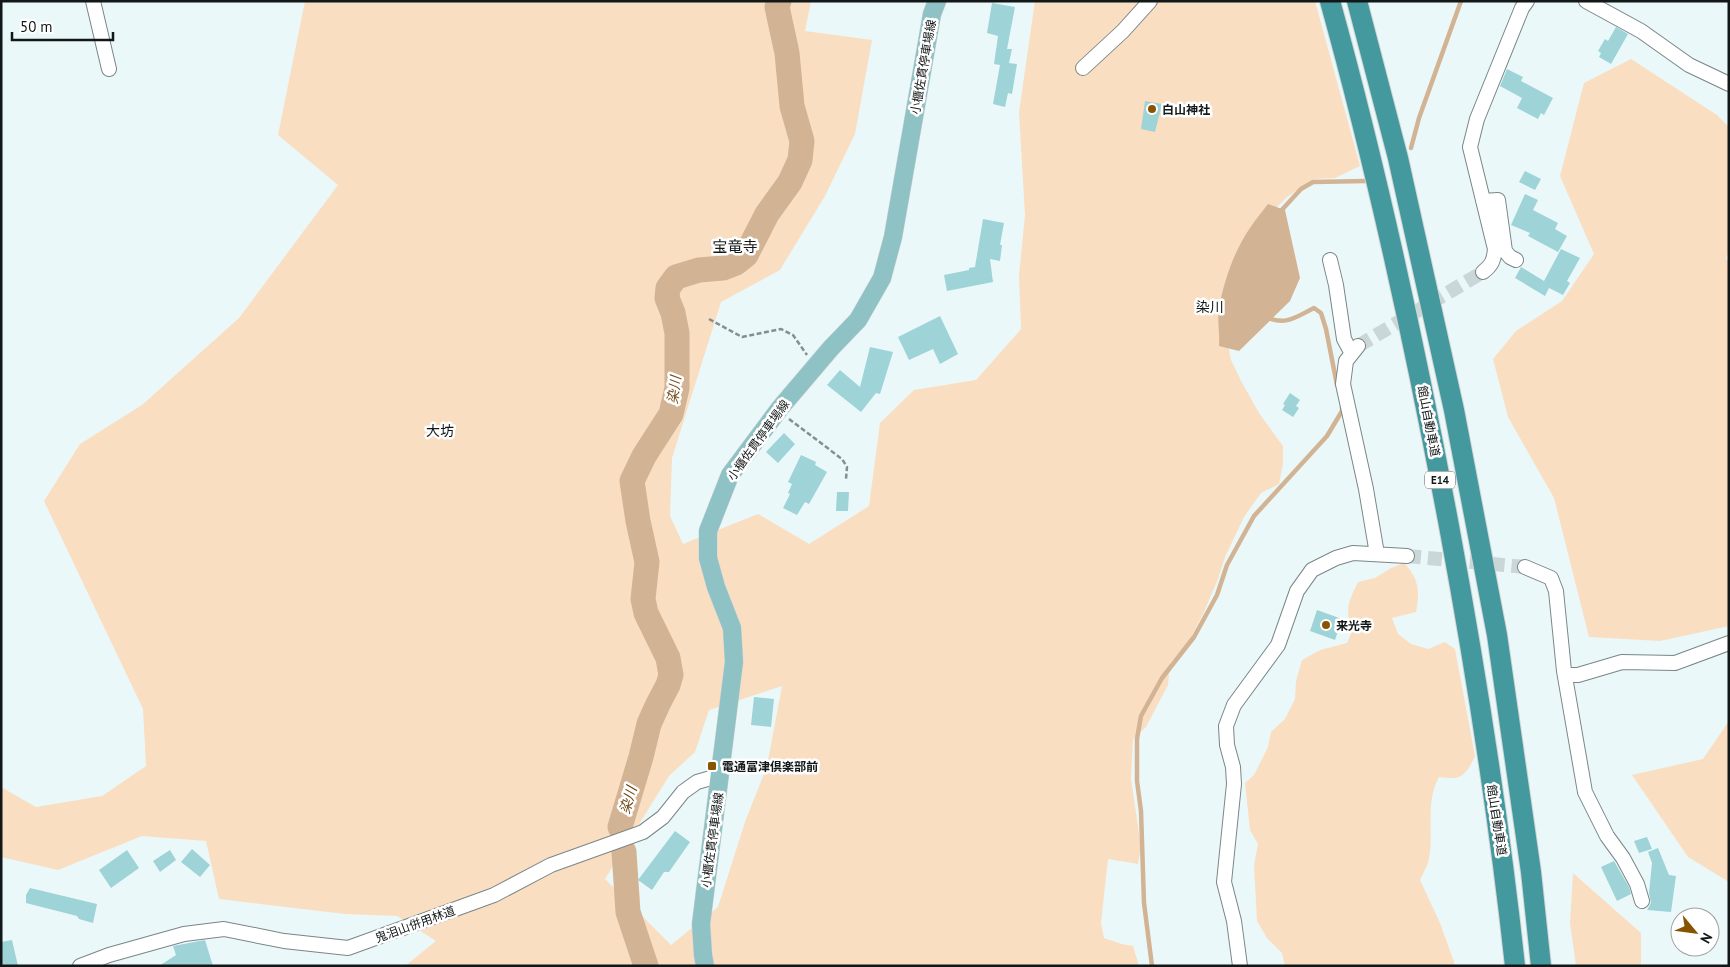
<svg xmlns="http://www.w3.org/2000/svg" width="1730" height="967" font-family="'PT Sans','Noto Sans JP',sans-serif">
	<rect width="100%" height="100%" fill="#ebf8f9"/>
	<path fill="#f9dec2" fill-rule="evenodd" d="M305,1H811L805,31L872,40L855,134L825,196L780,270L721,302L672,458L670,516L683,544L758,514L809,544L869,506L880,423L914,390L976,380L1021,329L1019,275L1025,215L1019,112L1035,1H1315L1360,166L1335,178L1315,179L1287,197L1266,218L1227,339L1231,360L1241,381L1259,413L1283,446V464L1279,484L1261,493L1244,517L1225,557L1218,579L1204,612L1188,643L1170,663L1168,685L1146,727L1133,739L1131,779L1141,847L1138,864L1108,859L1101,923L1104,938L1122,944L1133,946L1139,966H405L436,941L397,916L345,914L219,899L206,841L142,836L58,870L1,857V787L36,807L102,796L146,766L143,709L44,501L80,444L142,405L239,318L338,185L278,135ZM782,686L767,766L745,822L718,907L671,945L605,879L669,776L695,752L709,710Z
		M1631,59L1717,115L1729,127V251L1726,258L1729,263V626L1660,641L1589,637L1554,498L1508,417L1493,359L1516,331L1562,301L1594,254L1560,176L1584,83Z
		M1404,563C1419,579 1420,591 1416,612L1392,618L1398,634L1411,644L1428,649L1445,642L1455,649L1475,756C1466,775 1462,781 1439,777C1425,802 1434,832 1429,858C1428,866 1423,873 1420,880L1440,923L1454,962V966H1285L1282,953L1267,938L1257,921L1254,865L1258,844L1250,830L1245,783L1254,775L1268,747L1271,732L1285,719L1295,699L1296,681L1302,660L1320,650L1347,643L1352,631C1345,608 1348,603 1358,582L1375,578L1391,568Z
		M1729,721V882L1688,857L1632,775L1703,759Z
		M1573,873L1641,933V966H1576L1570,923Z"/>
	<path fill="#d2b494" d="M1268,204L1285,210L1300,278L1290,301L1239,351L1219,346C1220,333 1217,321 1219,308C1224,281 1234,251 1250,228C1255,220 1262,212 1268,204Z"/>
	<g fill="none" stroke-linecap="round" stroke-linejoin="round">
		<path stroke="#d2b494" stroke-width="4.5" d="M1411,148L1419,118L1461,1
			M1279,213L1301,189L1313,182L1366,181
			M1266,317C1286,326 1296,317 1314,308L1321,313L1326,329L1337,385
			M1152,966L1144,903L1141,811L1137,781V739L1141,716L1162,678L1194,637L1217,595L1227,565L1254,516L1327,436L1342,411V407"/>
		<path stroke="#d2b494" stroke-width="25" d="M620,827L641,757L649,724L658,704L668,685L671,675L668,658L646,613L643,599L647,562L638,521L632,481L644,456L671,414L677,388V333L673,313L667,298L668,288L676,277L699,270L723,268L736,263L746,255L767,214L790,182L800,160L802,141L792,106L787,53L777,7L779,1
			M624,852L628,912L646,966"/>
	</g>
	<path fill="#9ed3d8" d="M992,3L1015,7L1007,49H1012L1009,63L1017,64L1012,94L1008,93L1005,107L993,104L1000,65L994,64L998,36L987,33Z
		M1616,27L1628,34L1611,64L1599,57L1601,53L1598,51L1605,39L1608,41Z
		M1507,69L1523,77L1521,81L1553,98L1544,115L1541,113L1538,119L1517,108L1522,98L1500,86Z
		M1145,101L1162,104L1155,132L1141,129Z
		M1525,171L1541,179L1535,190L1519,182Z
		M1525,194L1538,200L1533,210L1558,223L1555,229L1567,236L1558,252L1528,236L1530,233L1511,225Z
		M983,219L1004,223L1000,245H1002L1000,261L990,259L993,282L947,291L944,275L969,270V268L975,267Z
		M1561,249L1580,258L1567,281L1570,283L1563,295L1549,288L1545,296L1515,278L1521,267L1544,281Z
		M940,316L958,354L940,364L933,349L909,360L898,337Z
		M870,347L893,352L880,394L876,393L861,412L827,385L840,370L860,387Z
		M1290,393L1300,400L1296,406L1299,408L1293,417L1282,410L1285,405L1283,404Z
		M784,433L795,444L778,463L766,452Z
		M801,455L816,462L815,465L827,472L809,504L805,502L797,515L783,508L790,494L788,493L792,484L788,482Z
		M837,492H849L848,511H836Z
		M1317,610L1342,619L1335,640L1310,631Z
		M754,697L774,699L771,727L751,725Z
		M675,831L690,842L669,872H664L652,890L638,880Z
		M1647,837L1652,849L1639,853L1634,841Z
		M1658,848L1669,875L1676,876L1671,912L1647,910L1651,903L1649,893L1652,863L1648,852Z
		M192,849L210,865L200,877L181,862Z
		M127,850L139,868L111,888L99,870Z
		M170,850L176,860L160,872L153,861Z
		M1614,861L1629,887L1631,894L1617,901L1601,867Z
		M30,888L97,904L93,923L79,919L77,916L26,903V895Z
		M12,940L18,966H1V942Z
		M205,940L213,966H159L176,955L173,946Z"/>
	<g fill="none" stroke-linecap="round" stroke-linejoin="round">
		<path stroke="#cad6d7" stroke-width="14" stroke-dasharray="14 7" stroke-linecap="butt" d="M1358,346L1483,272
			M1407,556L1525,567"/>
		<defs>
			<path id="minor" d="M93,1L109,69
				M1586,1L1641,31L1689,65L1729,84
				M1083,68L1123,31L1150,1
				M1483,201L1498,200L1505,251L1510,257L1516,260
				M1330,260L1336,285L1344,339L1351,352
				M1483,272C1492,265 1494,260 1495,249L1470,147L1477,119L1522,8L1527,1
				M1358,346L1346,361L1343,384L1366,489L1377,554
				M1525,567L1551,578L1556,591L1564,671L1568,675H1578L1622,662L1675,663L1729,643
				M1564,671L1585,792L1607,836L1623,858L1637,884L1642,901
				M80,966L109,955L184,934L224,929L284,941L348,948L494,895L551,865L643,832L663,817L683,792L697,782L721,775
				M1240,966L1234,921L1224,882L1234,784L1233,767L1227,745L1226,726L1234,705L1278,645L1297,591L1312,570L1336,558L1353,553L1407,556"/>
			<path id="major" d="M705,966L703,955L701,924L734,662L732,628L716,587L708,558V531L730,475L780,408L831,348L858,320L882,278L893,237L932,14L937,1"/>
			<path id="highway" d="M1330,1C1378,174 1416,350 1449,526C1476,672 1499,818 1515,966
				M1357,1L1398,158L1454,410L1497,635L1531,872L1541,966"/>
		</defs>
		<use href="#minor" stroke="#7a8686" stroke-width="16"/>
		<use href="#major" stroke="#d4d5d5" stroke-width="19"/>
		<use href="#highway" stroke="#d4d5d5" stroke-width="22"/>
		<path stroke="#868f90" stroke-width="2.5" stroke-dasharray="5 2.5" stroke-linecap="butt" d="M709,319L742,337L781,329L793,335L807,355
			M789,419L842,459L847,467L846,479"/>
		<use href="#minor" stroke="#fff" stroke-width="14"/>
		<use href="#major" stroke="#8fc2c5" stroke-width="18"/>
		<use href="#highway" stroke="#44999f" stroke-width="20"/>
	</g>
	<g fill="#895402" stroke="#fff" stroke-width="2">
		<circle cx="1152" cy="109" r="5"/>
		<circle cx="1326" cy="625" r="5"/>
		<rect x="707" y="761" width="10" height="10" rx="2.5"/>
	</g>
	<g text-anchor="middle" dominant-baseline="central" stroke-width="5" stroke-linejoin="round" paint-order="stroke">
		<rect fill="#fff" stroke="#595d5d" stroke-width="1" x="1425" y="471.5" width="30" height="17" rx="4"/>
		<g font-size="11" font-weight="bold" fill="#121717">
			<text x="1440" y="480">E14</text>
		</g>
		<g font-size="12" fill="#121717" stroke="#fff">
			<text transform="translate(923 67) rotate(-80)">小櫃佐貫停車場線</text>
			<text transform="translate(1429 421) rotate(79)">館山自動車道</text>
			<text transform="translate(758 440) rotate(-54)">小櫃佐貫停車場線</text>
			<text transform="translate(1497 820) rotate(81)">館山自動車道</text>
			<text transform="translate(712 840) rotate(-82)">小櫃佐貫停車場線</text>
			<text transform="translate(415 924) rotate(-20)">鬼泪山併用林道</text>
		</g>
		<g font-size="12" font-weight="bold" fill="#121717" stroke="#fff" text-anchor="start">
			<text x="1162" y="109">白山神社</text>
			<text x="1336" y="625">来光寺</text>
			<text x="722" y="766">電通富津倶楽部前</text>
		</g>
		<g font-size="14" fill="#121717" stroke="#fff">
			<text x="1210" y="307">染川</text>
			<text x="440" y="431">大坊</text>
		</g>
		<g font-size="14" font-style="italic" fill="#734a17" stroke="#fff">
			<text transform="translate(674 390) rotate(-83)">染川</text>
			<text transform="translate(628 800) rotate(-74)">染川</text>
		</g>
		<g font-size="15" fill="#121717" stroke="#fff">
			<text x="735" y="246">宝竜寺</text>
		</g>
	</g>
	<rect width="1730" height="967" fill="none" stroke="#121717" stroke-width="5"/>
	<g transform="translate(1695 932) rotate(119)"><circle r="24" fill="#ffffff" stroke="#a0a2a2"/>
	<path d="M0-4L9 19L0 12L-9 19Z" fill="#895402"/>
	<text y="-8" font-size="14" font-weight="bold" text-anchor="middle" fill="#121717">N</text>
	</g>
	<path d="M12 32v8h101v-8" fill="none" stroke="#121717" stroke-width="2.5"/>
	<text x="20" y="32" font-size="15" fill="#121717" stroke="#ffffff" stroke-width="4" paint-order="stroke">50 m</text>
</svg>
